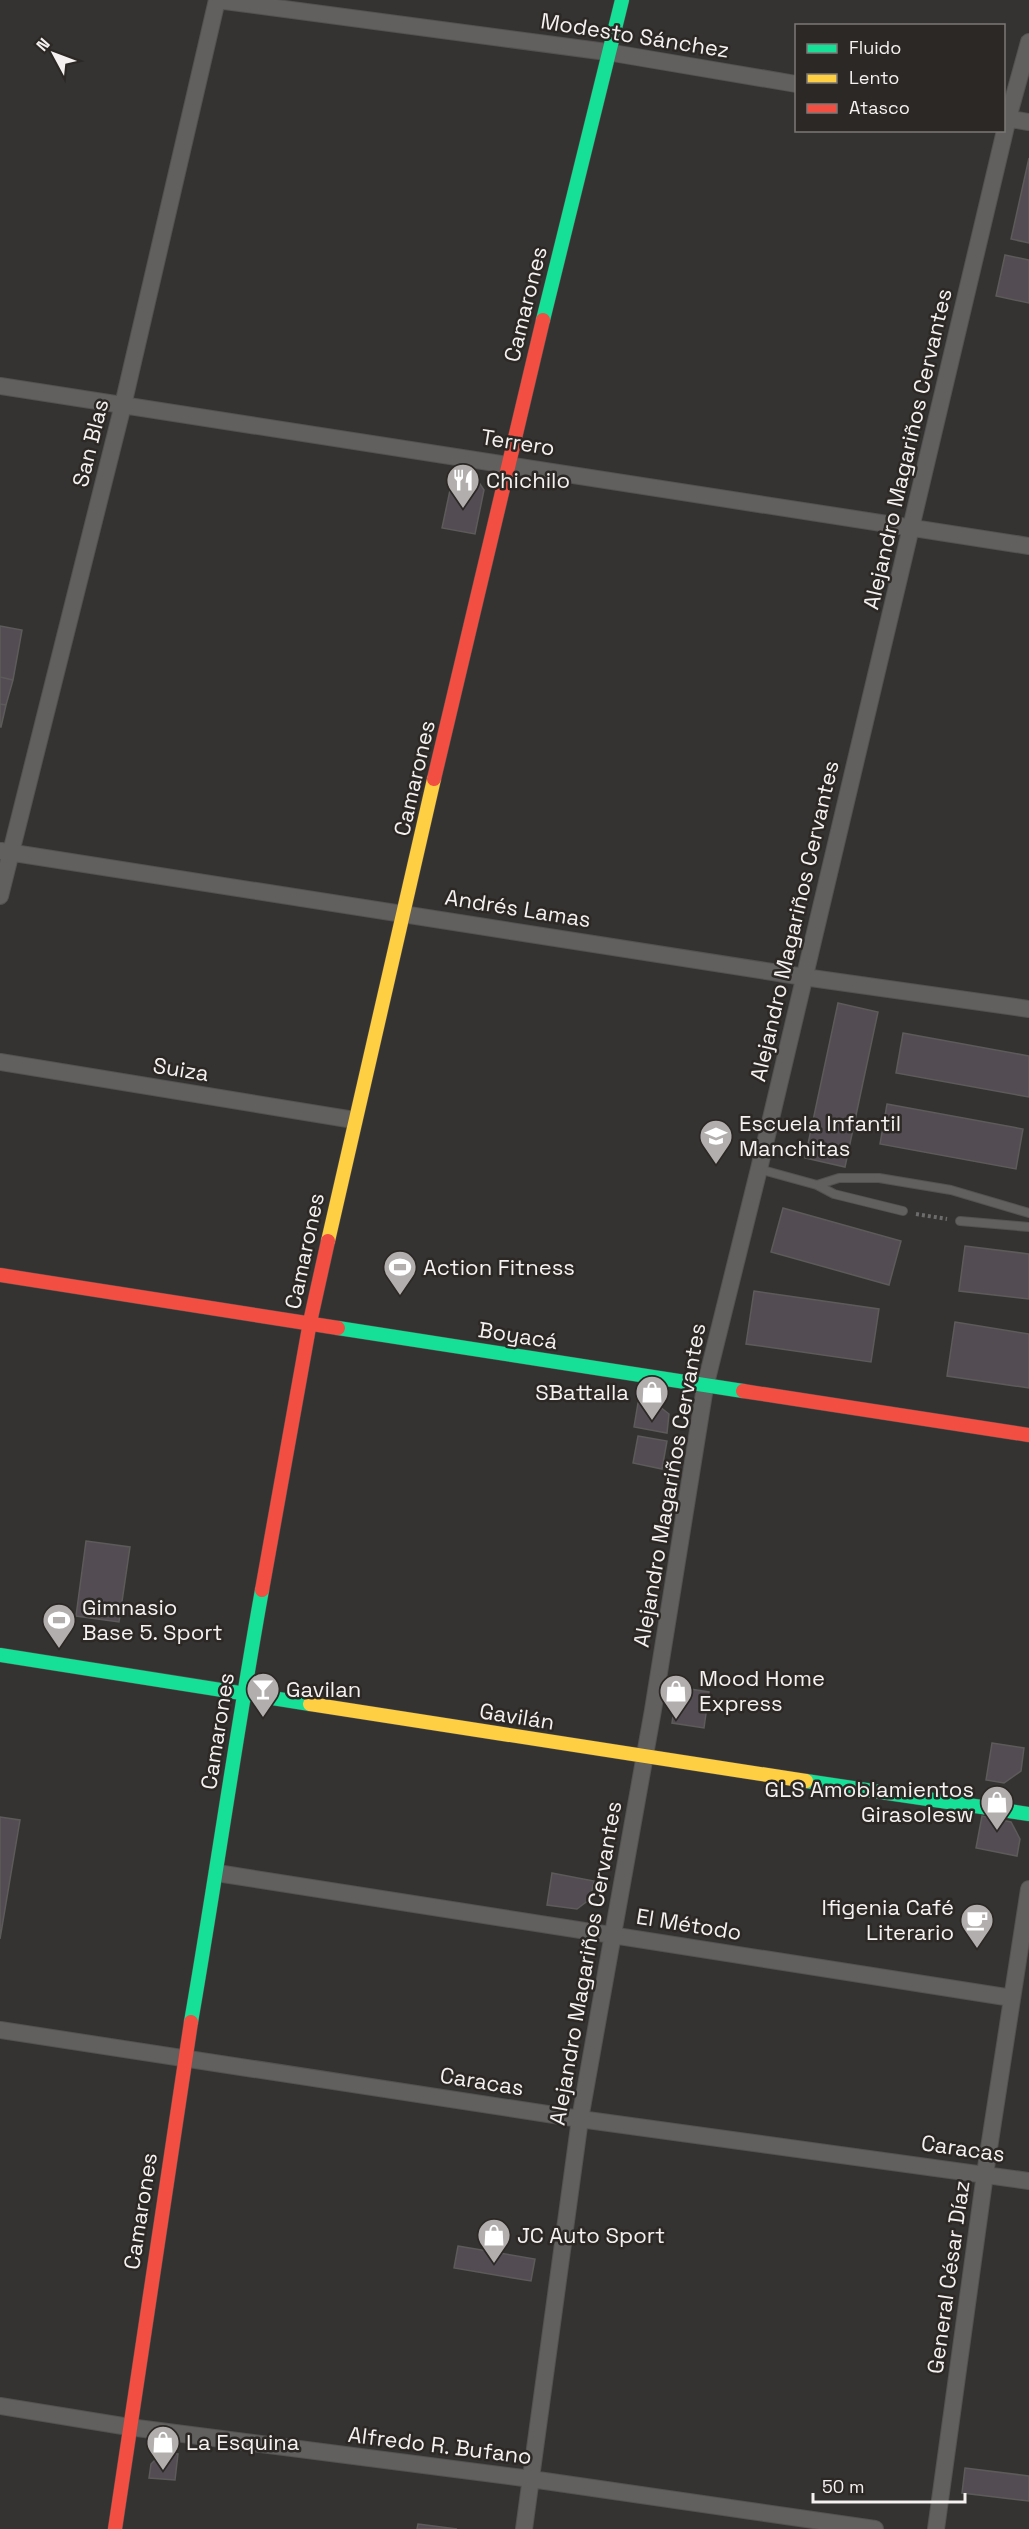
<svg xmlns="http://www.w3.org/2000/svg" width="1029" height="2529" font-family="'Space Grotesk',sans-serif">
	<rect width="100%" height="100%" fill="#353331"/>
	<path fill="#544c53" stroke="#5c5b5a" stroke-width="1.5" d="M1029,158V243L1011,239Z
		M1005,255L1029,260V303L996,296Z
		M453,476L478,481L484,490L475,534L442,528Z
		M0,626L22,630L13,680L0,677Z
		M0,677L13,680L6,705L0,704Z
		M0,704L6,705L1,727H0Z
		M838,1003L878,1012L845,1167L805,1158Z
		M903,1033L1029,1056V1097L896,1073Z
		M887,1104L1023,1129L1016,1169L880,1144Z
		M783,1208L901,1241L889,1285L771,1252Z
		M965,1246L1029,1254V1299L959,1291Z
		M754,1291L879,1309L871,1362L746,1344Z
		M955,1322L1029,1334V1388L947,1376Z
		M638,1403L660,1407L669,1414L667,1433L634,1427Z
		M638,1436L667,1441L662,1469L633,1463Z
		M86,1541L130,1547L119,1622L76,1616Z
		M677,1687L709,1692L704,1728L672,1723Z
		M992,1743L1024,1748L1021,1771L1004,1783L986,1780Z
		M982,1816L1011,1822L1020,1839L1017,1856L976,1848Z
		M0,1817L20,1820L0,1939Z
		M552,1873L594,1881L590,1899L577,1909L547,1905Z
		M458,2246L535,2259L531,2281L454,2268Z
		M163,2452L178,2454L175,2480L149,2478L151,2464Z
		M965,2468L1029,2476V2501L962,2493Z
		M418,2524L457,2529H417Z"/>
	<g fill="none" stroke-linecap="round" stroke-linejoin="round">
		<defs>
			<path id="lane" d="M759,1169L817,1185L839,1178H879L951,1190L1029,1213
				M817,1185L834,1194L903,1211
				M960,1221L1029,1227"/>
			<path id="street" d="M1004,118L1029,122
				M0,386L1029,546
				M1,851L804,977L1029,1009
				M0,896L123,405L217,0L607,52L796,84
				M0,1062L354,1120
				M217,1873L1012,1998
				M0,2030L580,2119L1029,2181
				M0,2406L129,2427L531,2479L875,2529
				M524,2529L580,2119L653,1710L705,1387L759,1169L1008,118L1029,42
				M936,2529L985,2174L1029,1889"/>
			<path id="fast" d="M543,320L622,0
				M338,1328L743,1391
				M0,1655L310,1704
				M806,1781L1029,1814
				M191,2022C216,1878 236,1734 262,1590"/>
			<path id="slow" d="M328,1241L434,779
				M310,1704L806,1781"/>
			<path id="jam" d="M434,779L543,320
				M0,1275L338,1328
				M743,1391L1029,1435
				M262,1590L310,1322L328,1241
				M115,2529L191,2022"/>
		</defs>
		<use href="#lane" stroke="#545251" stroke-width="10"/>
		<use href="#street" stroke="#545251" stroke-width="18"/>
		<use href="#fast" stroke="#545251" stroke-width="15"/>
		<use href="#slow" stroke="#545251" stroke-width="15"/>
		<use href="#jam" stroke="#545251" stroke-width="15"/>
		<path stroke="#6d6c6c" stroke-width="4" stroke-dasharray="3 3" stroke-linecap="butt" d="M916,1214L947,1219"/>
		<use href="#lane" stroke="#61605f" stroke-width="8"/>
		<use href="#street" stroke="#61605f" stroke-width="16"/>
		<use href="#fast" stroke="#16e098" stroke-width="14"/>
		<use href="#slow" stroke="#ffcf43" stroke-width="14"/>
		<use href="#jam" stroke="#f24e42" stroke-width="14"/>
	</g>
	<defs>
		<symbol id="restaurant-pin" viewBox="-11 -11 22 30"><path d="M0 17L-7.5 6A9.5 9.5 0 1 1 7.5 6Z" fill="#b1aead" stroke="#2c2826"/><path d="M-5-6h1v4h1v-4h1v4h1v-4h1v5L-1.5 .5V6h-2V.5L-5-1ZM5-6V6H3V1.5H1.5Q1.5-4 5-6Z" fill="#fff"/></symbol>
		<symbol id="school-pin" viewBox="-11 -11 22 30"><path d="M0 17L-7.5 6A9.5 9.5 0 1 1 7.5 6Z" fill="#b1aead" stroke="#2c2826"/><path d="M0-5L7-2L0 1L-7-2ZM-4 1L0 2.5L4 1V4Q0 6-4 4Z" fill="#fff"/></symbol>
		<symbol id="stadium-pin" viewBox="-11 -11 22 30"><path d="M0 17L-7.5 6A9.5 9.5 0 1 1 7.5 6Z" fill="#b1aead" stroke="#2c2826"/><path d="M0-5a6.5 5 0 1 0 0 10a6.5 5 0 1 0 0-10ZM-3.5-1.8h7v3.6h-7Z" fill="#fff"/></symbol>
		<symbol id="shop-pin" viewBox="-11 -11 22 30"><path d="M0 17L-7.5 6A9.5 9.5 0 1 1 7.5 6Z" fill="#b1aead" stroke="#2c2826"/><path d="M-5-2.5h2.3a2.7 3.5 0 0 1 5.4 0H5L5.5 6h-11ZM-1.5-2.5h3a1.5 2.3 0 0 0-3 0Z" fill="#fff"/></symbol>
		<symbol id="bar-pin" viewBox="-11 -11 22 30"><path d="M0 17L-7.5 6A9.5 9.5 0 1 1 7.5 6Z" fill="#b1aead" stroke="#2c2826"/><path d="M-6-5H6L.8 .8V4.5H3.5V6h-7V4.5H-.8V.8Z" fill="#fff"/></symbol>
		<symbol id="cafe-pin" viewBox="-11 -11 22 30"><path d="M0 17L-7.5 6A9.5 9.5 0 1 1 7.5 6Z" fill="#b1aead" stroke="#2c2826"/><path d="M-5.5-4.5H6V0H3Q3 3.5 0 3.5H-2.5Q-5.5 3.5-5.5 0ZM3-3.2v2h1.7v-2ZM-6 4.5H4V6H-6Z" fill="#fff"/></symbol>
	</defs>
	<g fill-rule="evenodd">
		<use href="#restaurant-pin" x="444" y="461" width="38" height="52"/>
		<use href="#school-pin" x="697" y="1117" width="38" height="52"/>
		<use href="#stadium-pin" x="381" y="1248" width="38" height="52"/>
		<use href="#shop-pin" x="633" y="1373" width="38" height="52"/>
		<use href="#stadium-pin" x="40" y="1601" width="38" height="52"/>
		<use href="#bar-pin" x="244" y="1670" width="38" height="52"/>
		<use href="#shop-pin" x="657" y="1672" width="38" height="52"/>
		<use href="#shop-pin" x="978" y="1783" width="38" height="52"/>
		<use href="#cafe-pin" x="958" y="1901" width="38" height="52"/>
		<use href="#shop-pin" x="475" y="2216" width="38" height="52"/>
		<use href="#shop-pin" x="144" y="2423" width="38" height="52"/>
	</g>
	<g text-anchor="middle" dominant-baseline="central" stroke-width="5" stroke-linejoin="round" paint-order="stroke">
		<g font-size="22" fill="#f4f1f0" stroke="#2c2826">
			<text transform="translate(635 35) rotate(9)">Modesto Sánchez</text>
			<text transform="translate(525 304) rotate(-76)">Camarones</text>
			<text transform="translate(518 442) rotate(9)">Terrero</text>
			<text transform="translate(90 443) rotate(-76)">San Blas</text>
			<text transform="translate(907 449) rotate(-77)">Alejandro Magariños Cervantes</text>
			<text transform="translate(414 778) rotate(-77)">Camarones</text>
			<text transform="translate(518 908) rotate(9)">Andrés Lamas</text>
			<text transform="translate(794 921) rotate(-77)">Alejandro Magariños Cervantes</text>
			<text transform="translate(181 1069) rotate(9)">Suiza</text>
			<text transform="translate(304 1251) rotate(-78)">Camarones</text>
			<text transform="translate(518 1335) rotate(9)">Boyacá</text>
			<text transform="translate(669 1485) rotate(-80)">Alejandro Magariños Cervantes</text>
			<text transform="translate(517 1716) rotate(9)">Gavilán</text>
			<text transform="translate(217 1731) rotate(-81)">Camarones</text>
			<text transform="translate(689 1924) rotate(9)">El Método</text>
			<text transform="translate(585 1963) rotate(-80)">Alejandro Magariños Cervantes</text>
			<text transform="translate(482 2081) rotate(9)">Caracas</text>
			<text transform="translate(963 2148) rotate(8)">Caracas</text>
			<text transform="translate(140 2211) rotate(-81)">Camarones</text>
			<text transform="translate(948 2277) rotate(-82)">General César Díaz</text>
			<text transform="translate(440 2445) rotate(7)">Alfredo R. Bufano</text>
		</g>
		<g font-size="22" fill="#f4f1f0" stroke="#2c2826" text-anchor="start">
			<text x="486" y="480">Chichilo</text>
			<text x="739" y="1123">Escuela Infantil<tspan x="739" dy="25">Manchitas</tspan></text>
			<text x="423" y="1267">Action Fitness</text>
			<text x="629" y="1392" text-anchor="end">SBattalla</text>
			<text x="82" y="1607">Gimnasio<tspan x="82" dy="25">Base 5. Sport</tspan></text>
			<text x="699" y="1678">Mood Home<tspan x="699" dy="25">Express</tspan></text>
			<text x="286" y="1689">Gavilan</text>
			<text x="974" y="1789" text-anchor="end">GLS Amoblamientos<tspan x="974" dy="25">Girasolesw</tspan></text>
			<text x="954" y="1907" text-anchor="end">Ifigenia Café<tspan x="954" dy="25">Literario</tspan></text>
			<text x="517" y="2235">JC Auto Sport</text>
			<text x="186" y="2442">La Esquina</text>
		</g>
	</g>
	<rect x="795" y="24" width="210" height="108" fill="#2c2826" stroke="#7c7877" stroke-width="1.5"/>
	<rect x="807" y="44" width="30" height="9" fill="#16e098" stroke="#7c7877" stroke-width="1.5"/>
	<text x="849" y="54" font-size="18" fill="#f4f1f0">Fluido</text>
	<rect x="807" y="74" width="30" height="9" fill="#ffcf43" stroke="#7c7877" stroke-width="1.5"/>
	<text x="849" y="84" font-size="18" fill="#f4f1f0">Lento</text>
	<rect x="807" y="104" width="30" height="9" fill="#f24e42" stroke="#7c7877" stroke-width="1.5"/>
	<text x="849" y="114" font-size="18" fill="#f4f1f0">Atasco</text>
	<g transform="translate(54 54) rotate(311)" stroke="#2c2826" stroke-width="4.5" paint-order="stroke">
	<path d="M0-4.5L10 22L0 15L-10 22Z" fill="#f4f1f0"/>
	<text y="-9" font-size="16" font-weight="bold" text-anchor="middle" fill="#f4f1f0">N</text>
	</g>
	<path d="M813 2493v9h152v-9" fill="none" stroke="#f4f1f0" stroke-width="3"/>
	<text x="822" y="2493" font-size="18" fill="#f4f1f0" stroke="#2c2826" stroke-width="4.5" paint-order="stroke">50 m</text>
</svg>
